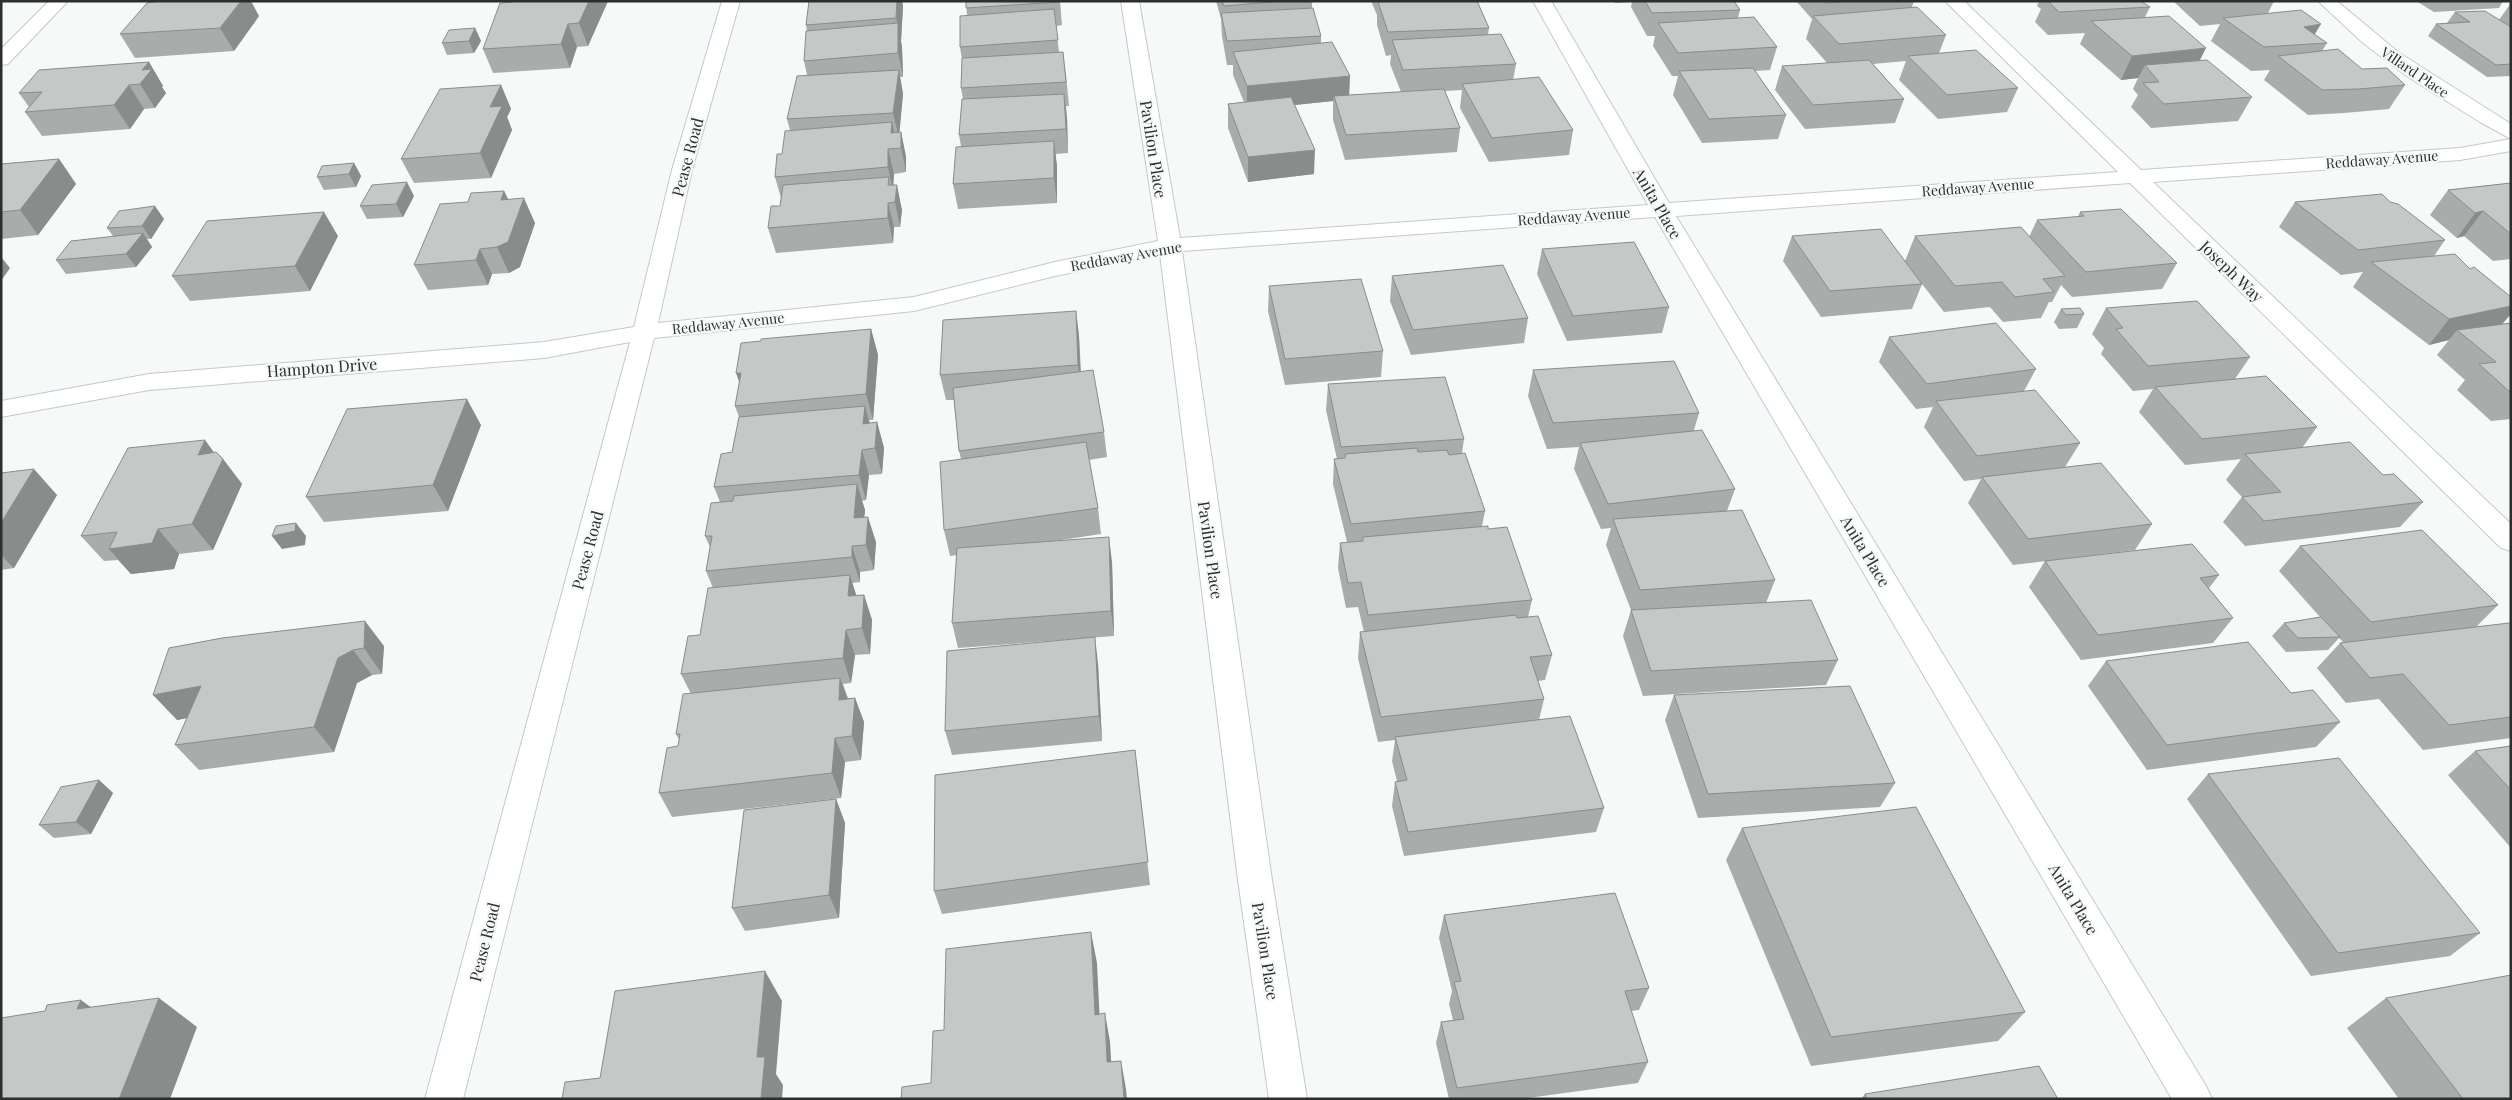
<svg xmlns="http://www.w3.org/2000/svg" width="2512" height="1100" font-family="'Playfair Display',serif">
	<rect width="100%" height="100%" fill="#f5f9f8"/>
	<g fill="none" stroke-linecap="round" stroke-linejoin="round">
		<defs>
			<path id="minor" d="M49,1H68L8,64L1,65V49Z
				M722,1H740L692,170L658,323L914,297L1055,262L1158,241L1121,1H1139L1180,238L1648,205L1533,1H1551L1669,203L2118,172L1945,1H1964L2141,170L2460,148L2511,139V151L2460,160L2153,182L2511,524V551L2501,548L2130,183L1676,216L2206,1086L2212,1099H2172L1655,217L1182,251L1272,880L1307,1099H1269L1238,880L1160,254L1055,276L914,311L654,338L463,1099H425L630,342L544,358L149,390L1,417V401L149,374L544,342L634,327L672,170Z
				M2318,1H2337L2398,52L2511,124V139L2480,122L2408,77L2363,43Z"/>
		</defs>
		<use href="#minor" stroke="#c5c9c8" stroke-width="2"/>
		<use href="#minor" fill="#fff" fill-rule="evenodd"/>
	</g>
	<path fill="#a9acab" d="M608,1L588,46L577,47L570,68L493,73L483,49Z
		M809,1H902L903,6L901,41L902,47L903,77H900L903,94L899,132H901L906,157V172L894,174L893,185L902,210L900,227H894L893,243L776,253L768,228L780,206L781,198L775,177L790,130L787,119L807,75L804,61L807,31L806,25Z
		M966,1H1060L1062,25L1056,26L1059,52H1063L1066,75L1069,106H1066L1067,118L1068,153L1055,154L1057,166V203L958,209L953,184L961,146L959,135L963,99L961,88L962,60L960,47L967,15Z
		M1216,1H1312V8L1321,36V43L1349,95L1401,92L1390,64L1391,55L1386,56L1377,25V15L1371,1H1477L1489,28L1488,35L1516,64L1513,80L1573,130L1569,155L1489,162L1460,108L1462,90L1445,91L1460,128L1457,152L1345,160L1333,120V101L1295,105L1314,174L1248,182L1228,128V104L1244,102L1233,75V65H1227L1222,36L1221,19Z
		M1614,1H1734L1740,10L1738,18L1777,47L1770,70L1755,71L1786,115L1778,139L1702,143L1673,95L1678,76H1672L1653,46L1655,36H1647L1631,7L1632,2L1615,3Z
		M1796,1H1914L1912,7L1946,35L1939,53L2018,88L2007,112L1938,119L1899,80L1906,61L1873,64L1904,99L1895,123L1805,129L1775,90L1782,66L1827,63L1806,39L1812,19Z
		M2039,1H2141L2150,7L2145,17L2200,60L2252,97L2238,121L2151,128L2131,107L2138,95L2133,89L2138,78L2121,80L2080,44L2085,33L2048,35L2035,22L2041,9L2037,6Z
		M2173,1H2274L2268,13L2314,35L2327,43L2322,51L2362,69L2405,85L2389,109L2344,113L2308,115L2264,80L2270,70L2251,71L2211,41L2220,24L2200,26Z
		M2416,1H2503L2499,8L2434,12Z
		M2511,3V76L2487,77L2428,36L2436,24L2447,23L2455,12L2499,20Z
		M259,16L234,51L135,58L120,34Z
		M475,28L481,41L474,53L447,55L442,43Z
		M149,62L163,86L162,87L166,93L155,108L144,109L130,129L42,136L25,112L29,107L19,93Z
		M501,85L511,109L507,117L512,130L491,178L414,183L401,159Z
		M59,159L76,184L38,235L1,239V164Z
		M354,163L361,176L356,187L324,190L317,177Z
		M2511,183V259L2493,261L2464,236L2457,238L2430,215L2448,190Z
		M504,191L508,199L535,223L520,267L509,273L492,274L488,285L428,290L414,265L468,202Z
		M414,196L403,217L367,219L360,206Z
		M2295,202H2390L2445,240L2434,256L2503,324L2511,323V419L2491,421L2457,390L2465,380L2437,355L2449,340L2429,345L2353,287L2363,272L2341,275L2279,227Z
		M2080,212L2177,263L2162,289L2072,297L2061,285L2052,302H2049L2041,318L2003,322L1990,307L1944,312L1922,284L1912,309L1821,317L1783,261L1792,236L1905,261L1915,236L2029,237L2037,220L2078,217Z
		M164,219L151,239H147L152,247L136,267L66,274L56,260L113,236L107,228Z
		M338,236L310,291L190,301L172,276Z
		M1542,249L1669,307L1662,333L1567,341L1537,274Z
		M1392,276L1528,318L1524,343L1411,355L1390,301Z
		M1269,286L1383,351L1381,377L1285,385L1268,311Z
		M2106,308L2250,357L2235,379L2317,427L2302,448L2383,475L2423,502L2400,527L2245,546L2223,522L2242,497L2226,480L2241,459L2185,465L2139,412L2153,389L2133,391L2101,354L2104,348L2092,334Z
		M2061,309L2084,314L2077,328L2059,329L2054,322Z
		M1076,311L1079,336L1081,371L1104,432L1107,457L1089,460L1098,508L1101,534L1055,541L1112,562L1114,636L958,648L952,623L957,555L950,556L944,530L961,459L959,451L954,400H946L940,375Z
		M871,329L878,355L873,420H869L870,423L877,422L884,448L882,474L869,475L866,500L862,501L865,510L864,517L876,542L874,570L860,572V582L852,583L856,595H864L872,620L870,654L855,655L851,683L843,684L848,698H855L864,722L861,760L845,762L841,798L672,817L659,793L678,746L679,739L676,734L691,694L681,674L700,635L713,588L706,571L710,547L705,536L720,502L714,487L732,452L739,417L735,406L739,383L761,341Z
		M1889,337L2036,369L2024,391L2080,443L2065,467L2152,524L2135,550L2013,565L1968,503L1981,479L1964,481L1924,427L1933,407L1916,409L1879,362Z
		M1533,370L1699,413L1694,430L1735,489L1727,511L1775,580L1766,603L1838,660L1826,685L1643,696L1623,636L1631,610L1606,545L1611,528L1601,529L1574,469L1579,447L1547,449L1528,396Z
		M1328,384L1464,439L1462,453L1485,511L1482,526L1488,529L1532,600L1528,617L1552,655L1545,680L1538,681L1544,699L1539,720L1604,808L1596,832L1404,856L1392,806L1395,782L1397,781L1392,761L1395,740L1378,742L1358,658L1360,632H1364L1358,607L1346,608L1338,568L1340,543L1347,542L1333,484L1334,459H1337L1326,410Z
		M481,425L448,511L324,522L306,497Z
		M214,453L223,459L242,484L213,550L179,554L174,569L131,574L118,560L104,561L81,536Z
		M1,473L57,495L14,568L1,570Z
		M2300,546L2498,605L2476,627L2511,624V738L2423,750L2379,699L2346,703L2317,668L2340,643L2343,642L2339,638L2328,650L2286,652L2272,636L2284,623L2320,617L2279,571Z
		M2045,561L2219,575L2209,588L2233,618L2213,643L2081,660L2029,587Z
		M384,646L382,674L372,675L357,683L334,752L199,770L175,745L187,718L177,720L169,648Z
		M2106,661L2291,693L2340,722L2316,747L2147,770L2088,686Z
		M1098,663L1102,741L952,755L945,731Z
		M1674,695L1895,783L1880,807L1698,818L1665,720Z
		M2511,746V848L2448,775L2475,751Z
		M1135,750L1150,885L942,914L934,891Z
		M2208,774L2480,933L2450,956L2311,976L2187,799Z
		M99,780L113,793L91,834L54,838L39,825Z
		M836,799L845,823L839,918L745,931L732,908Z
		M1742,828L2025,1012L1998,1041L1811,1066L1726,860Z
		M1444,915L1649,988L1639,1010L1631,1011L1648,1062L1638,1083L1521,1099H1449L1436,1043L1441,1022L1453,1020L1449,1004L1452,991L1439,938Z
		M2386,998L2511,1099H2399L2347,1028Z
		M1865,1094L2058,1099H1861Z"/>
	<path fill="#898c8b" d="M241,1H251L259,16L234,51L220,28Z
		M589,1H608L588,46L579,23Z
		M897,1H902L903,6L901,41L902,47L903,77L898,53V24L896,18Z
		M568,24L577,47L570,68L561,44Z
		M2321,24L2309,44L2304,27Z
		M475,28L481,41L474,53L469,41Z
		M2206,48L2194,72L2145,65L2138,78L2121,80L2132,56Z
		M149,62L163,86L162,87L166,93L155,108L140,84L142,70Z
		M899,70L903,94L899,138L893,113Z
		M1350,76L1349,99L1334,96L1333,101L1247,110V86Z
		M129,85L144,109L130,129L114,105Z
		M501,85L511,109L507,117L512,130L491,178L480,153L490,107Z
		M1064,94L1067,118L1068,153L1066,129Z
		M892,122L897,147L891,133Z
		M901,132L906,157V172L901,148Z
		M1054,141L1057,166V203L1054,178Z
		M888,149L894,174L893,192L888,167Z
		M1315,150L1314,174L1248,182V157Z
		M59,159L76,184L38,235L20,210Z
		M354,163L361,176L356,187L349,174Z
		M407,182L414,196L403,217L396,204Z
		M897,185L902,210L900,227L895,202Z
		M504,191L516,215L501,200Z
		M524,198L535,223L520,267L509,273L497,247Z
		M888,203L894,227L893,243L888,218Z
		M155,206L164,219L151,239L142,226Z
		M2483,211L2464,236L2457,238L2475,213Z
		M324,212L338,236L310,291L295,266Z
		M143,233L152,247L136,267L126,254Z
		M480,249L492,274L488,285L476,260Z
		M1,257L10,268L1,281Z
		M2511,306V314L2498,329L2457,330L2449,340L2429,345L2449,319Z
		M1076,311L1079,336L1081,390L1078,365Z
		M871,329L878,355L873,420L866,394Z
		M736,373H741L745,399Z
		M467,399L481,425L448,511L433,485Z
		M865,406L872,432L870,449L863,424Z
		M877,422L884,448L882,474L875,448Z
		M205,440L221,462L223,459L242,484L213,550L192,524L198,455Z
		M862,450L869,475L866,500L859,475Z
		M34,469L57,495L14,568L1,555V523Z
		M857,484L865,510L862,544L854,518Z
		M868,517L876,542L874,570L866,545Z
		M296,523L306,536L305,545L282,549L272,536Z
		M158,529L179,554L174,569L131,574L109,549Z
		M1109,537L1112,562L1114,636L1111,611Z
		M852,546L860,572V582L852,557Z
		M850,575L858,601L848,596Z
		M864,595L872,620L870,654L862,628Z
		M365,621L384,646L382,674L364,648Z
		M846,630L855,655L851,683L843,658Z
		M1095,637L1098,663L1102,741L1099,716Z
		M353,650L372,675L357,683L334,752L314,727L338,658Z
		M840,678L849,703L839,700Z
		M201,686L224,711L177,720L153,695Z
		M855,698L864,722L861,760L852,736Z
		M835,738L845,762L841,798L832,773Z
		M99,780L113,793L91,834L76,822Z
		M836,799L845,823L839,918L829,895Z
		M1091,932L1097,963L1101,1044L1095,1015Z
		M765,971L782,1001L776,1074L783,1085L782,1099H761L757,1057Z
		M159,998L197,1027L170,1099H119Z
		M81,1000L122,1030L77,1009Z
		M1105,1013L1110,1042L1113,1090L1107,1062Z
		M1121,1061L1126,1089L1127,1099H1124Z"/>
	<path fill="#c4c8c7" stroke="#898c8b" d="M161,1H241L220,28L120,34L147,3Z
		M512,1H589L579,23L568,24L561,44L483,49L500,3L512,2Z
		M809,1H897L896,18L806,25Z
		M966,1H1060V2L966,8Z
		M1222,1H1283L1224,6Z
		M1395,1H1477L1489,28L1388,32L1378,2Z
		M1645,1H1734L1740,10L1652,13Z
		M1824,1H1852L1826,3Z
		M2048,1H2141L2150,7L2059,12Z
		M2211,1H2231L2212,2Z
		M1917,7L1946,35L1839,44L1813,16Z
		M1313,8L1321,36L1227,41L1221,13Z
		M1054,9L1058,40L960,47V16Z
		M2301,10L2321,24L2304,27L2327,43L2264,47L2223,18Z
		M2485,11L2511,27V64L2496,65L2436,24L2470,22L2455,12Z
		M2169,16L2206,48L2132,56L2091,21Z
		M1754,17L1777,47L1678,53L1658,23Z
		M898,23V53L804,61L806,31Z
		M475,28L469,41L442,43L449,30Z
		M1501,34L1516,64L1403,70L1392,40Z
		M1332,42L1350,76L1247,86L1233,52Z
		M2338,49L2362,69L2387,68L2405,85L2359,89L2322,90L2278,56Z
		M1976,50L2018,88L1947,95L1908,56Z
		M1063,52L1066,82L961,88L962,58Z
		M1869,60L1904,99L1813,105L1782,66Z
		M2207,60L2252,97L2164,104L2143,83L2159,82L2145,65Z
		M149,62L142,70L152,69L140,84L129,85L114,105L25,112L42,92L19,93L39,70Z
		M1753,68L1786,115L1709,119L1679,71Z
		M899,70L893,113L787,119L797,76Z
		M1539,77L1573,130L1492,138L1462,84Z
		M501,85L490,107L502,106L480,153L401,159L440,89Z
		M1444,89L1460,128L1346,135L1334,96Z
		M1064,94L1066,129L959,135L962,99Z
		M1291,97L1315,150L1248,157L1228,104Z
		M892,122L891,133L901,132V148L888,149V167L775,177L777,154H782L785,131Z
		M1054,141V178L953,184L956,147Z
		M59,159L20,210L1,212V164Z
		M354,163L349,174L317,177L322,166Z
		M889,177L888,185H897L895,202L888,203V218L768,228L771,206H780L783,185Z
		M407,182L396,204L360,206L372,185Z
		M2511,183V234L2483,211L2475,213L2448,190Z
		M504,191L501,200L524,198L508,242L497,247L480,249L476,260L414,265L440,204L468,202L471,193Z
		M2382,194L2390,202L2398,204L2445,240L2358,250L2295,202Z
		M155,206L142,226L107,228L119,211Z
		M2121,209L2177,263L2086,272L2037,220L2084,216L2080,212Z
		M324,212L295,266L172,276L207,221Z
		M2021,227L2065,276L2043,279L2054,292L2015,297L2002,282L1955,286L1915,236Z
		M1881,229L1922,284L1830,291L1792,236Z
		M143,233L126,254L56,260L71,241Z
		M1634,242L1669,307L1573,316L1542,249Z
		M2455,254L2470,269L2474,267L2511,297V306L2449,319L2371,262Z
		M1503,265L1528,318L1413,330L1392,276Z
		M1361,279L1383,351L1285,359L1269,286Z
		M2197,301L2250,357L2148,366L2116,329L2123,328L2106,308Z
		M2080,308L2084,314L2066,315L2061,309Z
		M1076,311L1078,365L940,375L943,320Z
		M1996,323L2036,369L1927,384L1889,337Z
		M2511,323V393L2479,364L2496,362L2457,330Z
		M871,329L866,394L735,406L741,373H736L741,343L761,341V339Z
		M1674,361L1699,413L1553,423L1533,370Z
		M1093,370L1104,432L959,451L953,388Z
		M2266,376L2317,427L2202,439L2155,387Z
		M1445,377L1464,439L1341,447L1328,384Z
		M2035,390L2080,443L1977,456L1936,401Z
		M467,399L433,485L306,497L347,409Z
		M865,406L863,424L877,422L875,448L862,450L859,475L714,487L721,454L732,452L739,417Z
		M1702,430L1735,489L1608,504L1580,443Z
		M205,440L198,455L216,452L223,459L192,524L158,529L152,543L109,549L117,532L81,536L128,448Z
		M1086,442L1098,508L944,530L940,462Z
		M2350,442L2383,475L2394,474L2423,502L2264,521L2242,497L2281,492L2245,454Z
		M1417,448L1418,452L1447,450L1449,455L1465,453L1485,511L1351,524L1334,459L1345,458V454Z
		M2101,463L2152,524L2028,539L1982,477Z
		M34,469L1,523V473Z
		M857,484L854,518L868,517L866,545L852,546V557L706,571L712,536H705L711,503L733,501L734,496Z
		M1742,510L1775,580L1640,590L1613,519Z
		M296,523L295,531L272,536L276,526Z
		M1488,526V529L1507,527L1532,600L1368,615L1361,582L1348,583L1340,543L1363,541V537Z
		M2422,530L2498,605L2371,622L2300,546Z
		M1109,537L1111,611L952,623L957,548Z
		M2192,544L2219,575L2200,578L2233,618L2098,635L2045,561Z
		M850,575L848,596L864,595L862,628L846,630L843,658L681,674L688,636L700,635L708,588Z
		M1811,600L1838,660L1651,671L1631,610Z
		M1516,615L1517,618L1538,616L1552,655L1530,657L1544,699L1381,717L1360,632Z
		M2321,617L2340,637L2298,638L2284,623Z
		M365,621L364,648L353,650L338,658L314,727L175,745L201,686L153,695L169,648L222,638Z
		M2509,623L2511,624V717L2449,725L2403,674L2370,678L2340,643Z
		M1095,637L1099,716L945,731L947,651Z
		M2248,642L2291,693L2313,690L2340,722L2167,745L2106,661Z
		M840,678L839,700L855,698L852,736L835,738L832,773L659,793L667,748L678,746L680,734H676L683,694Z
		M1850,686L1895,783L1708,794L1674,695Z
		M1570,716L1604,808L1408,832L1395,782L1407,780L1395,737Z
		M2511,746V790L2475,751Z
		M1135,750L1148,862L934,891L935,775Z
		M2339,758L2480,933L2338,953L2208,774Z
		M99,780L76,822L39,825L61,787Z
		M836,799L829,895L732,908L744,810Z
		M1916,807L2025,1012L1831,1037L1742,828Z
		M1615,893L1649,988L1625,991L1648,1062L1457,1088L1441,1022L1464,1019L1454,982L1461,981L1444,915Z
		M1091,932L1095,1015L1105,1013L1107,1062L1121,1061L1124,1099H901L902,1087L931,1083L933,1031L944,1030L946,949Z
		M765,971L757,1057H765L761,1099H562L565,1082L600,1078L615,991Z
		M2511,975V1099H2463L2386,998Z
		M159,998L119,1099H1V1018L45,1011L47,1005L81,1000L77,1009Z
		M2039,1066L2058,1099H1867L1865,1094Z"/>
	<g text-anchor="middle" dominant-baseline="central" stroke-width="4.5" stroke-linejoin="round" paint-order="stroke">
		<g font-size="14" fill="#2d2e2e" stroke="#f5f9f8">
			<text transform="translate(2415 72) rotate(34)">Villard Place</text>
			<text transform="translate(2382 159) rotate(-4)">Reddaway Avenue</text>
			<text transform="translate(1978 187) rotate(-4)">Reddaway Avenue</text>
			<text transform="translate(1574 216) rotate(-4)">Reddaway Avenue</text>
			<text transform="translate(1126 256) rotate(-10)">Reddaway Avenue</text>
			<text transform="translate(728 323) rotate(-6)">Reddaway Avenue</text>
		</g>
		<g font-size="16" fill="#2d2e2e" stroke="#f5f9f8">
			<text transform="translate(1154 149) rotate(81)">Pavilion Place</text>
			<text transform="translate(687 157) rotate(-75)">Pease Road</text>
			<text transform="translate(1658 203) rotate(60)">Anita Place</text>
			<text transform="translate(2232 271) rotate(44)">Joseph Way</text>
			<text transform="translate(322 367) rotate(-4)">Hampton Drive</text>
			<text transform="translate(587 550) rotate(-75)">Pease Road</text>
			<text transform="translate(1211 550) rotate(82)">Pavilion Place</text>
			<text transform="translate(1866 551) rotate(59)">Anita Place</text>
			<text transform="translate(2074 899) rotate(59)">Anita Place</text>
			<text transform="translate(484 942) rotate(-76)">Pease Road</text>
			<text transform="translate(1266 951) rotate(81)">Pavilion Place</text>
		</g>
	</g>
	<rect width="2512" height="1100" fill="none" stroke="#2d2e2e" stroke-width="5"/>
</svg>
